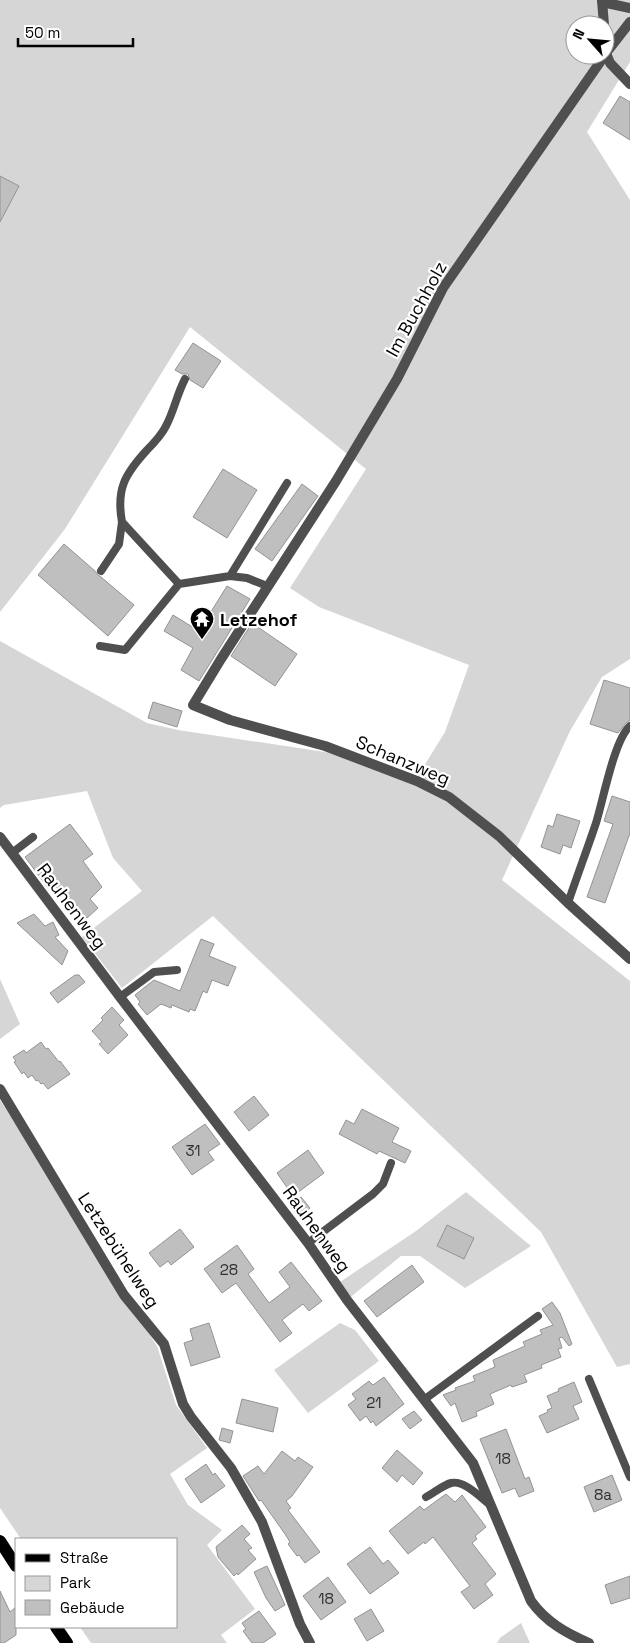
<svg xmlns="http://www.w3.org/2000/svg" width="630" height="1643" font-family="'Space Grotesk',sans-serif">
	<rect width="100%" height="100%" fill="#fff"/>
	<path fill="#d6d6d6" fill-rule="evenodd" d="M0,0H630V62L587,132L630,200V659L602,677L570,731L502,880L630,981V1364L617,1367L541,1232L213,916L122,988L82,937L142,891L113,858L87,791L4,805L0,808V641L147,723L178,730L325,752L416,779L445,732L469,665L319,607L290,588L366,469L190,327L65,529L0,612ZM575,25H605V55H575Z
		M0,979L20,1024L0,1039Z
		M0,1100L157,1346L176,1405L207,1448L170,1474L188,1505L222,1530L207,1545L255,1609L221,1635L227,1643H91L80,1627H176V1539H21L0,1508Z
		M466,1192L531,1246L465,1288L420,1256H401L347,1300L337,1284L416,1231Z
		M340,1323L355,1330L379,1361L308,1413L274,1370Z
		M521,1623L530,1643H497L500,1638Z"/>
	<path fill="#bfbfbf" stroke="#939393" d="M620,96L630,102V140L603,123Z
		M0,176L19,186L0,222Z
		M193,343L221,361L203,388L190,380L188,374H182L175,370Z
		M223,469L257,490L227,538L193,517Z
		M302,484L318,496L272,561L255,549Z
		M64,544L95,571L98,575L101,577L134,605L108,636L38,575Z
		M227,586L250,599L199,681L181,670L193,648L164,631L173,615L199,631Z
		M252,623L297,654L275,686L231,656Z
		M604,680L630,688V720L626,723L618,733L590,724Z
		M153,702L182,711L177,727L148,718Z
		M612,796L630,802V833L605,903L587,897L613,824L604,821Z
		M557,814L580,821L571,848L563,845L560,854L541,847L548,825L553,827Z
		M70,824L93,854L83,861L102,887L90,899L98,908L87,918L53,884L48,888L25,857Z
		M34,914L45,926L53,922L59,935L55,937L68,951L62,965L17,923Z
		M201,939L214,944L209,956L236,967L228,986L212,980L207,993L203,991L195,1011L190,1009L189,1012L172,1005L171,1008L161,1004L147,1015L138,1004L140,1002L135,995L154,980L180,991Z
		M75,975H79L85,982L58,1003L50,993Z
		M112,1007L124,1020L119,1025L128,1035L108,1054L99,1044L102,1042L92,1031L103,1020L101,1018Z
		M41,1042L46,1049L48,1048L59,1062L60,1061L70,1074L48,1089L43,1083L41,1084L38,1080L36,1081L32,1075L28,1078L24,1072L22,1074L14,1062L16,1061L13,1057L24,1050L26,1053Z
		M254,1096L269,1115L249,1131L234,1112Z
		M362,1109L399,1128L392,1142L411,1151L405,1163L379,1151L377,1154L339,1134L346,1120L354,1124Z
		M205,1124L220,1144L208,1152L214,1160L192,1175L172,1147Z
		M308,1150L324,1173L293,1196L277,1173Z
		M301,1197L310,1208L299,1217L290,1206Z
		M447,1225L474,1238L464,1259L437,1246Z
		M180,1229L194,1247L171,1265L168,1261L160,1267L149,1253Z
		M237,1245L254,1269L248,1274L269,1303L290,1287L279,1272L291,1262L322,1301L309,1311L303,1304L282,1320L292,1333L280,1342L236,1283L222,1293L204,1269Z
		M412,1265L424,1282L377,1317L364,1301Z
		M552,1302L560,1313L572,1344L569,1346L562,1337L559,1338L562,1348L558,1349L561,1357L541,1365L542,1368L524,1375L527,1382L512,1387L511,1385L490,1394L494,1404L476,1412L477,1416L462,1422L455,1403L451,1406L443,1395L456,1390L455,1388L475,1381L473,1376L495,1367L493,1360L525,1346L523,1342L542,1334L540,1330L553,1325L542,1309Z
		M209,1323L220,1357L191,1366L184,1343L193,1340L190,1329Z
		M384,1377L404,1404L376,1426L373,1421L371,1423L366,1416L360,1421L348,1405L356,1399L352,1394L369,1381L373,1385Z
		M574,1382L582,1402L573,1406L579,1419L547,1433L539,1416L548,1412L547,1410L552,1408L547,1396L559,1391L558,1389Z
		M242,1399L278,1408L273,1432L236,1423Z
		M414,1411L422,1420L410,1429L402,1419Z
		M222,1428L233,1431L230,1443L219,1440Z
		M506,1429L525,1479L529,1477L534,1491L519,1497L515,1488L502,1493L480,1439Z
		M397,1450L423,1473L413,1485L402,1475L397,1482L382,1468Z
		M282,1451L295,1461L298,1457L313,1467L292,1496L286,1501L291,1508L288,1510L320,1552L305,1563L299,1555L297,1556L288,1544L290,1542L285,1534L261,1500L259,1501L243,1476L258,1466L264,1474Z
		M206,1464L213,1475L215,1473L225,1486L201,1503L185,1479Z
		M612,1475L622,1500L594,1512L584,1487Z
		M446,1494L455,1502L462,1495L486,1527L475,1536L477,1539L472,1543L496,1574L485,1584L493,1595L474,1609L461,1592L470,1586L433,1537L425,1544L424,1542L408,1554L389,1531L420,1506L424,1510Z
		M242,1525L250,1534L244,1539L252,1548L248,1550L256,1559L238,1575L237,1573L234,1576L218,1557L216,1547Z
		M370,1547L383,1564L388,1560L399,1573L370,1594L347,1564Z
		M267,1566L285,1605L275,1611L266,1598L254,1572Z
		M630,1576V1598L611,1604L605,1585Z
		M328,1577L346,1602L321,1620L303,1596Z
		M0,1591L10,1612L16,1607V1635L4,1643H0Z
		M371,1609L384,1631L367,1641L354,1619Z
		M259,1611L276,1634L263,1643H252L243,1631L246,1629L242,1623Z"/>
	<g fill="none" stroke-linecap="round" stroke-linejoin="round">
		<path stroke="#4f4f4f" stroke-width="8" d="M122,522C116,489 125,474 147,450C154,443 162,434 166,426C174,411 177,394 185,379
			M101,571L119,544L122,522L179,584
			M230,576L287,483
			M100,646L125,650L179,584L230,576L247,578L267,586
			M12,853L33,837
			M568,903C577,876 587,850 596,823C603,801 614,740 630,726
			M120,997L154,972L177,970
			M308,1243L373,1194L383,1184L391,1163
			M589,1379L630,1477
			M425,1399L538,1316
			M426,1497C434,1493 443,1485 451,1483C464,1480 479,1496 489,1504"/>
		<path stroke="#4f4f4f" stroke-width="10" d="M602,0L604,25
			M602,2L630,8
			M606,53L630,22
			M605,55L443,288L397,379L336,481L221,659L193,705L230,720L325,746L417,781L449,797L499,836L568,903L630,959
			M605,55L606,53L610,63L630,84
			M0,837L120,997L308,1243L347,1300L473,1463L531,1601C546,1622 566,1633 589,1643
			M0,1089L124,1295L164,1344L183,1404L191,1417L231,1468L262,1522L300,1624L310,1643"/>
		<path stroke="#000" stroke-width="12" d="M0,1541L16,1566
			M56,1627L67,1643"/>
	</g>
	<defs>
		<symbol id="temple-pin" viewBox="-11 -11 22 30"><path d="M0 17L-7.5 6A9.5 9.5 0 1 1 7.5 6Z" fill="#000" stroke="#fff"/><path d="M0-6L5-2H3V0L6.5 2.5H4V6H1.5V3h-3V6H-4V2.5H-6.5L-3 0V-2H-5Z" fill="#fff"/></symbol>
	</defs>
	<g fill-rule="evenodd">
		<use href="#temple-pin" x="188" y="605" width="28" height="38"/>
	</g>
	<g text-anchor="middle" dominant-baseline="central" stroke-width="4.5" stroke-linejoin="round" paint-order="stroke">
		<g font-size="15" fill="#303030">
			<text x="193" y="1150">31</text>
			<text x="229" y="1269">28</text>
			<text x="374" y="1402">21</text>
			<text x="503" y="1458">18</text>
			<text x="603" y="1494">8a</text>
			<text x="326" y="1598">18</text>
		</g>
		<g font-size="18" fill="#000" stroke="#fff">
			<text transform="translate(416 309) rotate(-61)">Im Buchholz</text>
			<text transform="translate(403 760) rotate(23)">Schanzweg</text>
			<text transform="translate(72 906) rotate(53)">Rauhenweg</text>
			<text transform="translate(317 1229) rotate(54)">Rauhenweg</text>
			<text transform="translate(119 1250) rotate(57)">Letzebühelweg</text>
		</g>
		<g font-size="18" font-weight="bold" fill="#000" stroke="#fff" text-anchor="start">
			<text x="220" y="619">Letzehof</text>
		</g>
	</g>
	<rect x="15" y="1538" width="162" height="90" fill="#ffffff" stroke="#999999"/>
	<rect x="25" y="1554" width="25" height="8" fill="#000000" stroke="#999999"/>
	<text x="60" y="1563" font-size="15" fill="#000000">Straße</text>
	<rect x="25" y="1576" width="25" height="15" fill="#d6d6d6" stroke="#999999"/>
	<text x="60" y="1588" font-size="15" fill="#000000">Park</text>
	<rect x="25" y="1600" width="25" height="15" fill="#bfbfbf" stroke="#999999"/>
	<text x="60" y="1613" font-size="15" fill="#000000">Gebäude</text>
	<g transform="translate(590 40) rotate(297)"><circle r="24" fill="#ffffff" stroke="#999999"/>
	<path d="M0-4L9 19L0 12L-9 19Z" fill="#000000"/>
	<text y="-8" font-size="14" font-weight="bold" text-anchor="middle" fill="#000000">N</text>
	</g>
	<path d="M18 38v8h115v-8" fill="none" stroke="#000000" stroke-width="2.5"/>
	<text x="25" y="38" font-size="15" fill="#000000" stroke="#ffffff" stroke-width="4" paint-order="stroke">50 m</text>
</svg>
